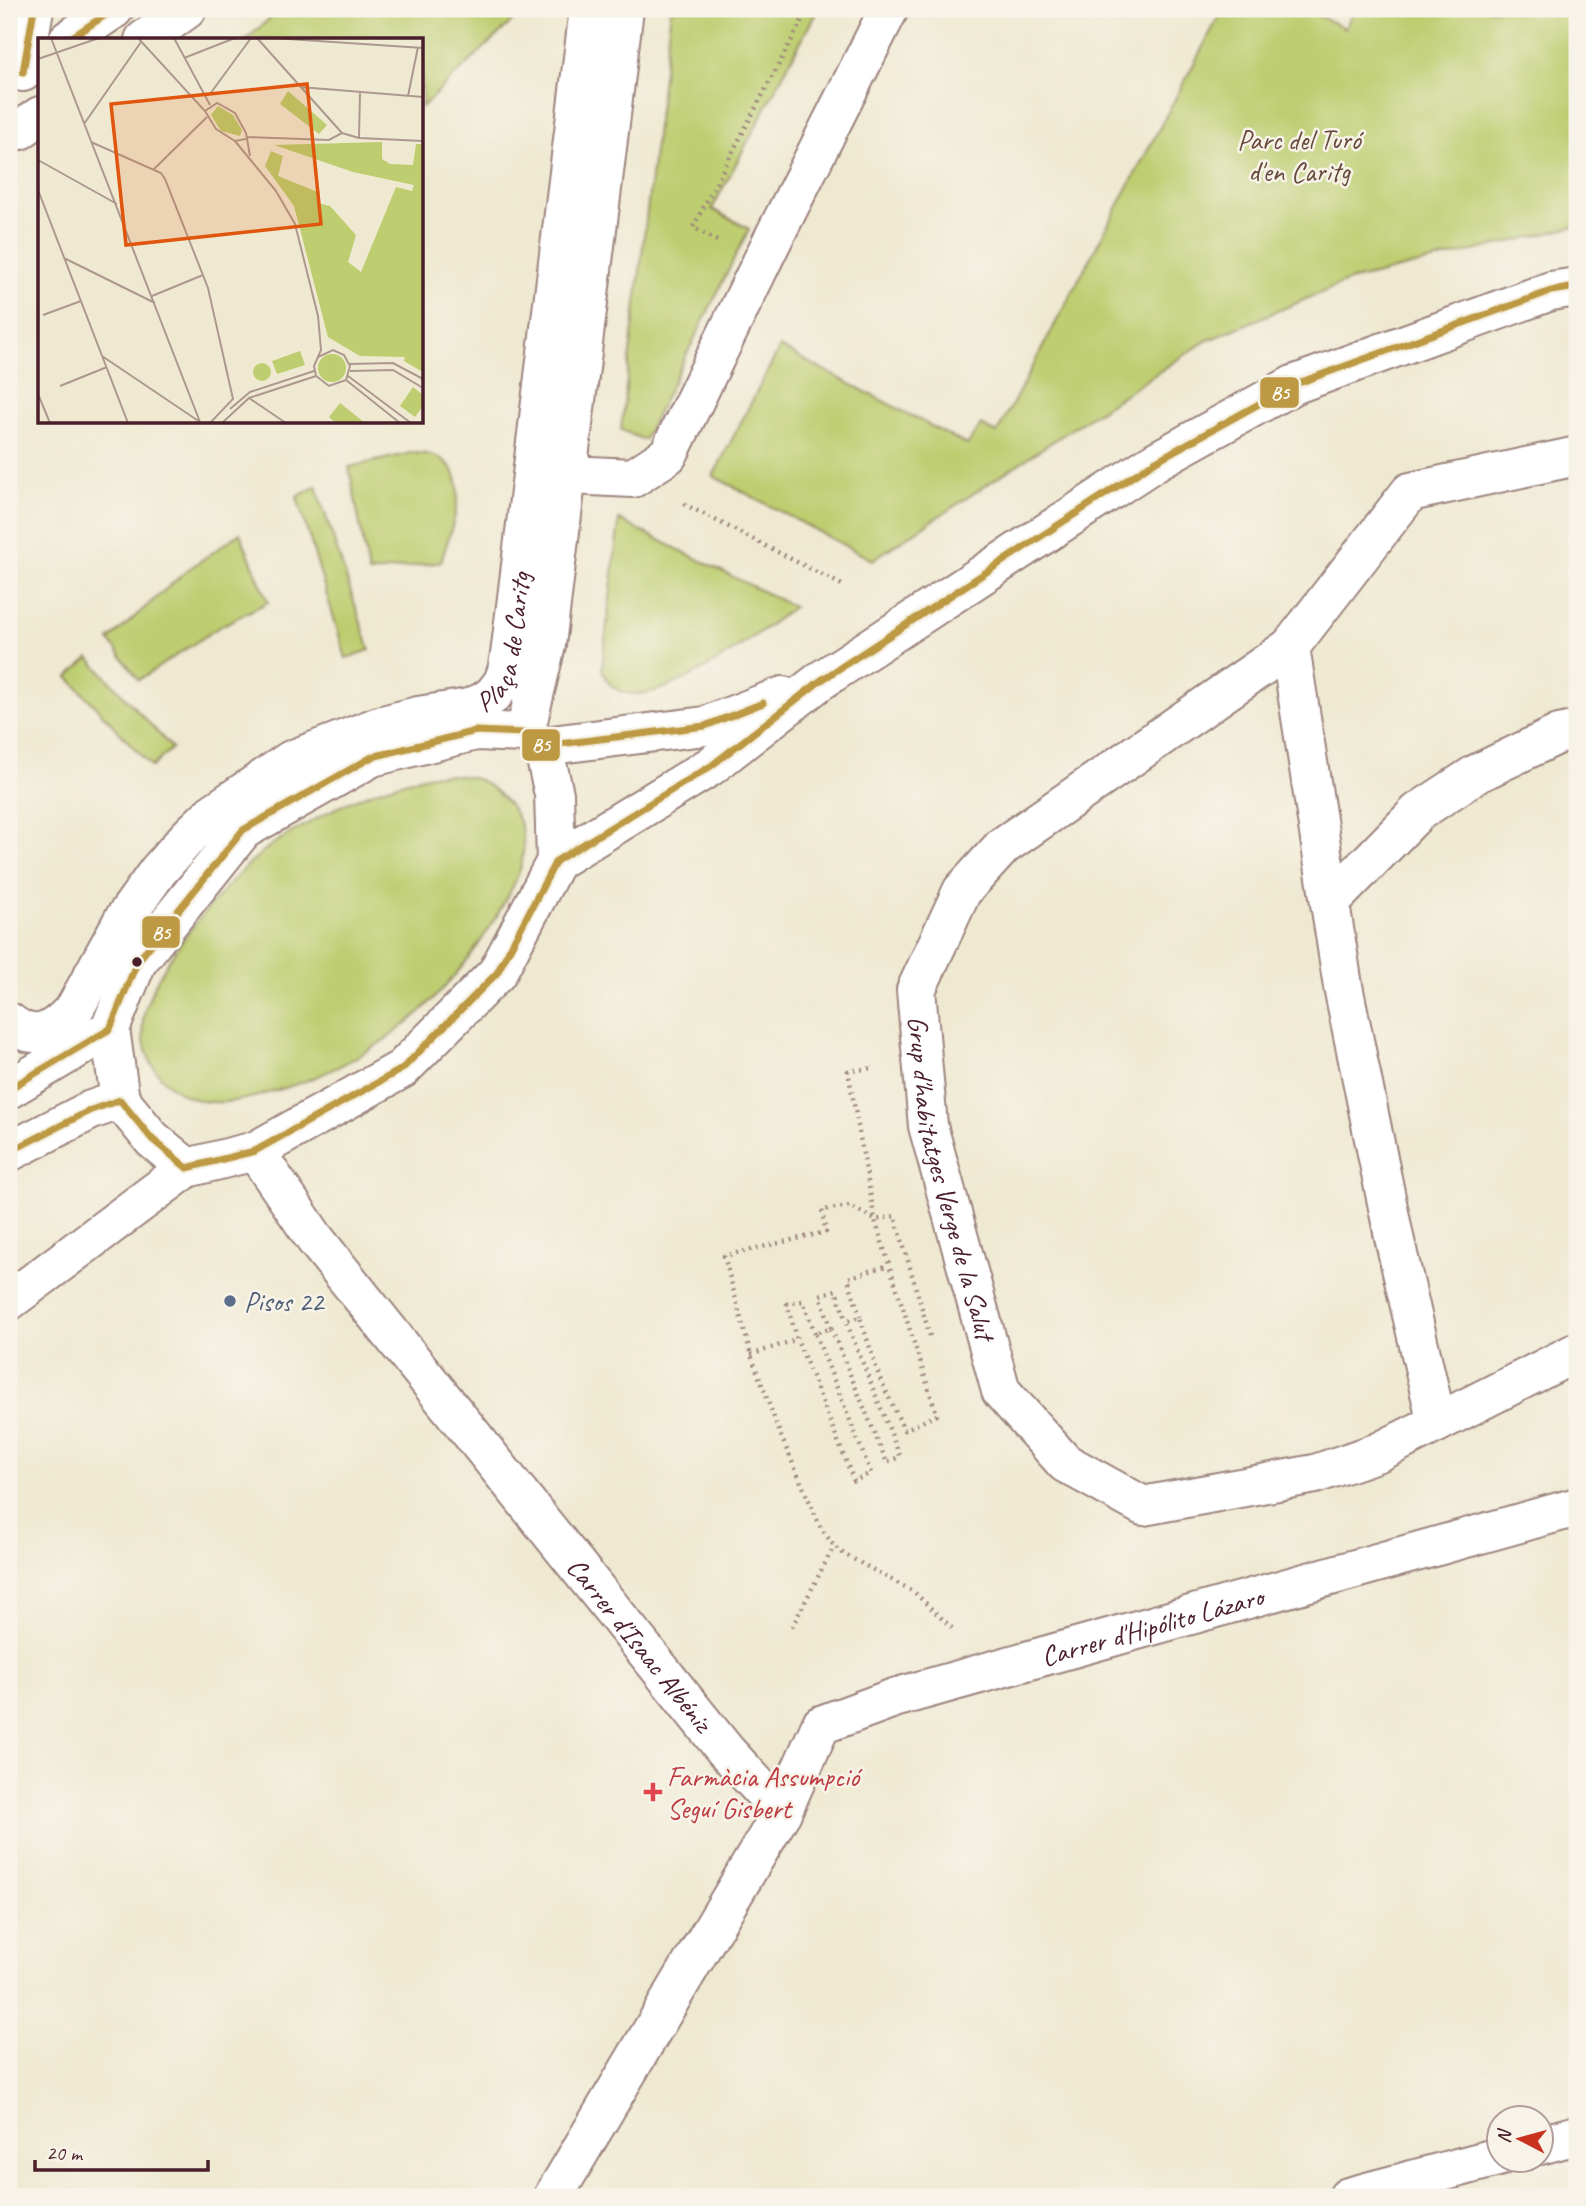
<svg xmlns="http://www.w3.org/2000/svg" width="1586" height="2206" font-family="Caveat,sans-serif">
	<rect width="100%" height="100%" fill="#f7f3e8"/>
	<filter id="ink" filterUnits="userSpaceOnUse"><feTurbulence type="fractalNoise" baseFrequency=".0143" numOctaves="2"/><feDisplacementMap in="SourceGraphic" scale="14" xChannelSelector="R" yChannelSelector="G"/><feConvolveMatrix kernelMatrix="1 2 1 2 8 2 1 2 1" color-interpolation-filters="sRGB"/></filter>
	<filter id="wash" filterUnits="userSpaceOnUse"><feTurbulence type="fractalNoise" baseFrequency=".00686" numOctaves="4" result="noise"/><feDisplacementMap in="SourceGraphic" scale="28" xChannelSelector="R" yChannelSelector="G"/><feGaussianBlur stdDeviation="1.57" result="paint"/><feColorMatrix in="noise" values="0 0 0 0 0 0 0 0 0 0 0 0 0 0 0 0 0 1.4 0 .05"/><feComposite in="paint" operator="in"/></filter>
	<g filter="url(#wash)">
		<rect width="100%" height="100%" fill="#efe9d1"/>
		<path fill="#bdcd6f" stroke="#84764d" stroke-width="2" d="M280,9H525L422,107V40H246Z
			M671,9H818L712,209L749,229L644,440L621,430Z
			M1223,9H1304L1345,28L1355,9H1577V226L1349,281L1206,341L872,560L713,476L780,347L967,445L981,425L997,433Z
			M411,453C483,452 454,520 441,562L369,573L349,467Z
			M316,486L370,650L346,658L297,497Z
			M619,520L794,607C764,628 623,745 602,668Z
			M240,533L268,602L219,627L139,680L109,640L186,571Z
			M89,658L172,748L152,767L68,677Z
			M436,774C449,775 466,774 479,780C489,784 497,792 504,799C519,814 525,833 523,854C522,870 514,885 506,899C484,941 456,978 421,1011C386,1044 332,1074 285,1088C244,1100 204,1115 168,1084C147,1066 138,1036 145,1010C159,960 221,889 260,854C273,842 289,834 305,825C350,799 385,785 436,774Z"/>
	</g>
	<g filter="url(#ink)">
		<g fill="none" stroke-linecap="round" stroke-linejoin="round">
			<defs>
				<g id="minor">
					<path d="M68,40L114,9"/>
					<path d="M144,40L187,9"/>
					<path d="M23,72L34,9"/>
					<path d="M9,127L20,130L40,116"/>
					<path id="s1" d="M1577,456L1410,492L1290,647L1003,846L962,891L916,990L928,1126L1001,1391L1065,1463L1143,1506L1315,1474L1379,1452L1577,1352"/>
					<path d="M568,475L633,478L668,455L771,243L889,9"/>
					<path d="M1290,647L1343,986L1394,1237L1437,1423"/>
					<path d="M525,733L546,645L624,9"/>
					<path d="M543,746L705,726L783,696"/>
					<path d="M556,861L711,766L820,681L1156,461L1293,385L1551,291L1577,287"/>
					<path d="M1330,902L1418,812L1476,774L1559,734L1577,730"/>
					<path id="s2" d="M9,1022C36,1044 54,1031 75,1008L123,920L158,871L187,838L213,813L291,760L379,726L418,716L469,708L483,702L493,695L503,682L507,671L510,655L589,9"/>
					<path d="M9,1089L110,1029"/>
					<path id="s3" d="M255,1151L315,1239L725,1750L782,1812"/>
					<path d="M9,1152L91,1110L120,1100"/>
					<path d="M9,1301L187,1168L255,1151L402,1069L497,973L556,861L554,794L543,746L525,733L476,731L372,757L243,830L137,962L110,1029L120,1100L152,1139L187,1168"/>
					<path d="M1540,2145L1577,2135"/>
					<path id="s4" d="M553,2197L782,1812L821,1725L894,1698L1577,1507"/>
					<path d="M1348,2197L1498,2157"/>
				</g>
			</defs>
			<use href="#minor" stroke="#9c847e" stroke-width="42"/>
			<path stroke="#9c847e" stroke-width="4.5" stroke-dasharray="2 5" stroke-linecap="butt" d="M717,241L693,227L808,9
				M684,504L842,585
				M860,1317L848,1278L889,1265
				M831,1328L820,1295L836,1290L846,1321
				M815,1333L803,1301L787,1304L797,1339L854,1481L871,1473L815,1333L831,1328L887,1463L900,1456L846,1321L860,1317L879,1376L904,1430L937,1415L875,1220L848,1071L873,1068L872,1066
				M930,1336L895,1216L875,1220L850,1206L822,1210L826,1232L724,1256L751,1355L780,1434L821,1528L834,1546L844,1554L914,1592L954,1630
				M751,1355L797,1339
				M792,1627L834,1546"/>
			<use href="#minor" stroke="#fff" stroke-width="38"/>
			<defs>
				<path id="bus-1" d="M68,40L114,9
					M23,72L34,9
					M9,1089L110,1029L137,962L243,830L372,757L476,731L525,733L543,746L705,726L763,703
					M9,1152L91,1110L120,1100L152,1139L187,1168L255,1151L402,1069L497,973L556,861L711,766L820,681L1156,461L1293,385L1551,291L1577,287"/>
			</defs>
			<use href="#bus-1" stroke="#f7f3e8" stroke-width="12"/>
			<use href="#bus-1" stroke="#bc9942" stroke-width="7"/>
		</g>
	</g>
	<circle fill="#4a1f2b" stroke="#f7f3e8" stroke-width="2.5" cx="137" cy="962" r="6"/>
	<circle fill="#5c6f8a" stroke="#f7f3e8" stroke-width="2.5" cx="230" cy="1301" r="7"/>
	<path fill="#e0444e" stroke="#f7f3e8" stroke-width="2.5" d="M649.5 1781.5h7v7h7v7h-7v7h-7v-7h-7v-7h7z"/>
	<g text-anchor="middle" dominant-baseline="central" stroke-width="5" stroke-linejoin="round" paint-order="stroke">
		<g font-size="28" fill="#674a3c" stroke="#f7f3e8">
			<text x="1299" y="139">Parc del Turó<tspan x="1299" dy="32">d'en Caritg</tspan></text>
		</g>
		<g font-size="28" fill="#4a1f2b" stroke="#f7f3e8">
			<text stroke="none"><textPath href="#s2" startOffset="681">Plaça de Caritg</textPath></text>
			<text stroke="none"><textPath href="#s1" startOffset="1078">Grup d'habitatges Verge de la Salut</textPath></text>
			<text stroke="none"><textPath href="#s4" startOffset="889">Carrer d'Hipólito Lázaro</textPath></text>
			<text stroke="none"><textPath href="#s3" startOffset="626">Carrer d'Isaac Albéniz</textPath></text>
		</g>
		<g font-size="28" fill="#4e5e75" stroke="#f7f3e8" text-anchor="start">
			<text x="244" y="1301">Pisos 22</text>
		</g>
		<g font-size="28" fill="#be3a42" stroke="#f7f3e8" text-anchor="start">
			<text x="667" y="1776">Farmàcia Assumpció<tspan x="667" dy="32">Seguí Gisbert</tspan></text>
		</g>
	</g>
	<g transform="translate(38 38)">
		<rect width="385" height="385" fill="#efe9d1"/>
		<path d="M250,53L289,87L281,96L242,66ZM180,68L195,77L204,92L202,98L183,93L173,77ZM344,104V121L352,126L375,127L378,106H385V334L366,323L367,319L322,318L290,299L256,168L227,128L233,113L245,118L240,138L282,155L279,165L292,168L318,197L310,224L323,234L358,149L374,153L376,147L315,134L236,107ZM262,313L267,327L239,336L234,323ZM280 330a14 14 0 1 1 28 0a14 14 0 1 1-28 0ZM215 334a9 9 0 1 1 18 0a9 9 0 1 1-18 0ZM375,349L385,357V368L377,379L362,368ZM302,365L327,385H298L291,379Z" fill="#bdcd6f"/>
		<path fill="none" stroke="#ad988f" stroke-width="2" d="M13,0L162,384M100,0L167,73L178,91L197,103L208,101M136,0L172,67M219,0L304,95L321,100L385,103M235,0L385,10M146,20L197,0M0,21L61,0M262,49L385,59M172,56L213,0M370,58L380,9M167,73L179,65L197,75L208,95L212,118M46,86L103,4M209,99L291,102L304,95M321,100L322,54M197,103L238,153L257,186L280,278L283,312L276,328L278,338L291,348L308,342L312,328L306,317L295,312L280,319M53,104L123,135L127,141L170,250L195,361L172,385M0,122L79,166M115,132L169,79M0,152L90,385M26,220L117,265M114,258L165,237M5,277L43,263M64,318L162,384M311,326L355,325L385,341M312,333L355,332L385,350M310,338L373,385M308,342L362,385M22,348L69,329M0,356L12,385M211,360L248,385M192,371L212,354L276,333M184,385L211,360L278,338"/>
		<path fill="#e0560e" fill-opacity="0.15" stroke="#e0560e" stroke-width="3.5" d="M269,46L283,186L88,207L73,66Z"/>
		<rect width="385" height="385" fill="none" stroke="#4a1f2b" stroke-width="3.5"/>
	</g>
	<g stroke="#f7f3e8" stroke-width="2.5">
		<rect x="1259" y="376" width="41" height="33" rx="7" fill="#bc9942"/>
		<rect x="521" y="728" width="40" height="34" rx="7" fill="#bc9942"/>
		<rect x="141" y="915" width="40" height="34" rx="7" fill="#bc9942"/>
	</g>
	<g font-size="19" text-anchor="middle" font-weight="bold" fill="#fff">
		<text x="1280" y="399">B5</text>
		<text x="541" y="751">B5</text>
		<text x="161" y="939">B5</text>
	</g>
	<rect width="1586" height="2206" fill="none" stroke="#f7f3e8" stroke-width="35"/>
	<g transform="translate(1520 2139) rotate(276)"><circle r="33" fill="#f7f3e8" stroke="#b29e9c" stroke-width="2"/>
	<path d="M0-5L12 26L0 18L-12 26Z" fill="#c8321e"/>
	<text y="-10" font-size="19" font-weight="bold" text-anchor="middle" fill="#4a1f2b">N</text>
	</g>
	<path d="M35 2160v10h173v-10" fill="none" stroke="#4a1f2b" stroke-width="3.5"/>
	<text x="46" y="2160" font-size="21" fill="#4a1f2b" stroke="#f7f3e8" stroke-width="5" paint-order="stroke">20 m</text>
</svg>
